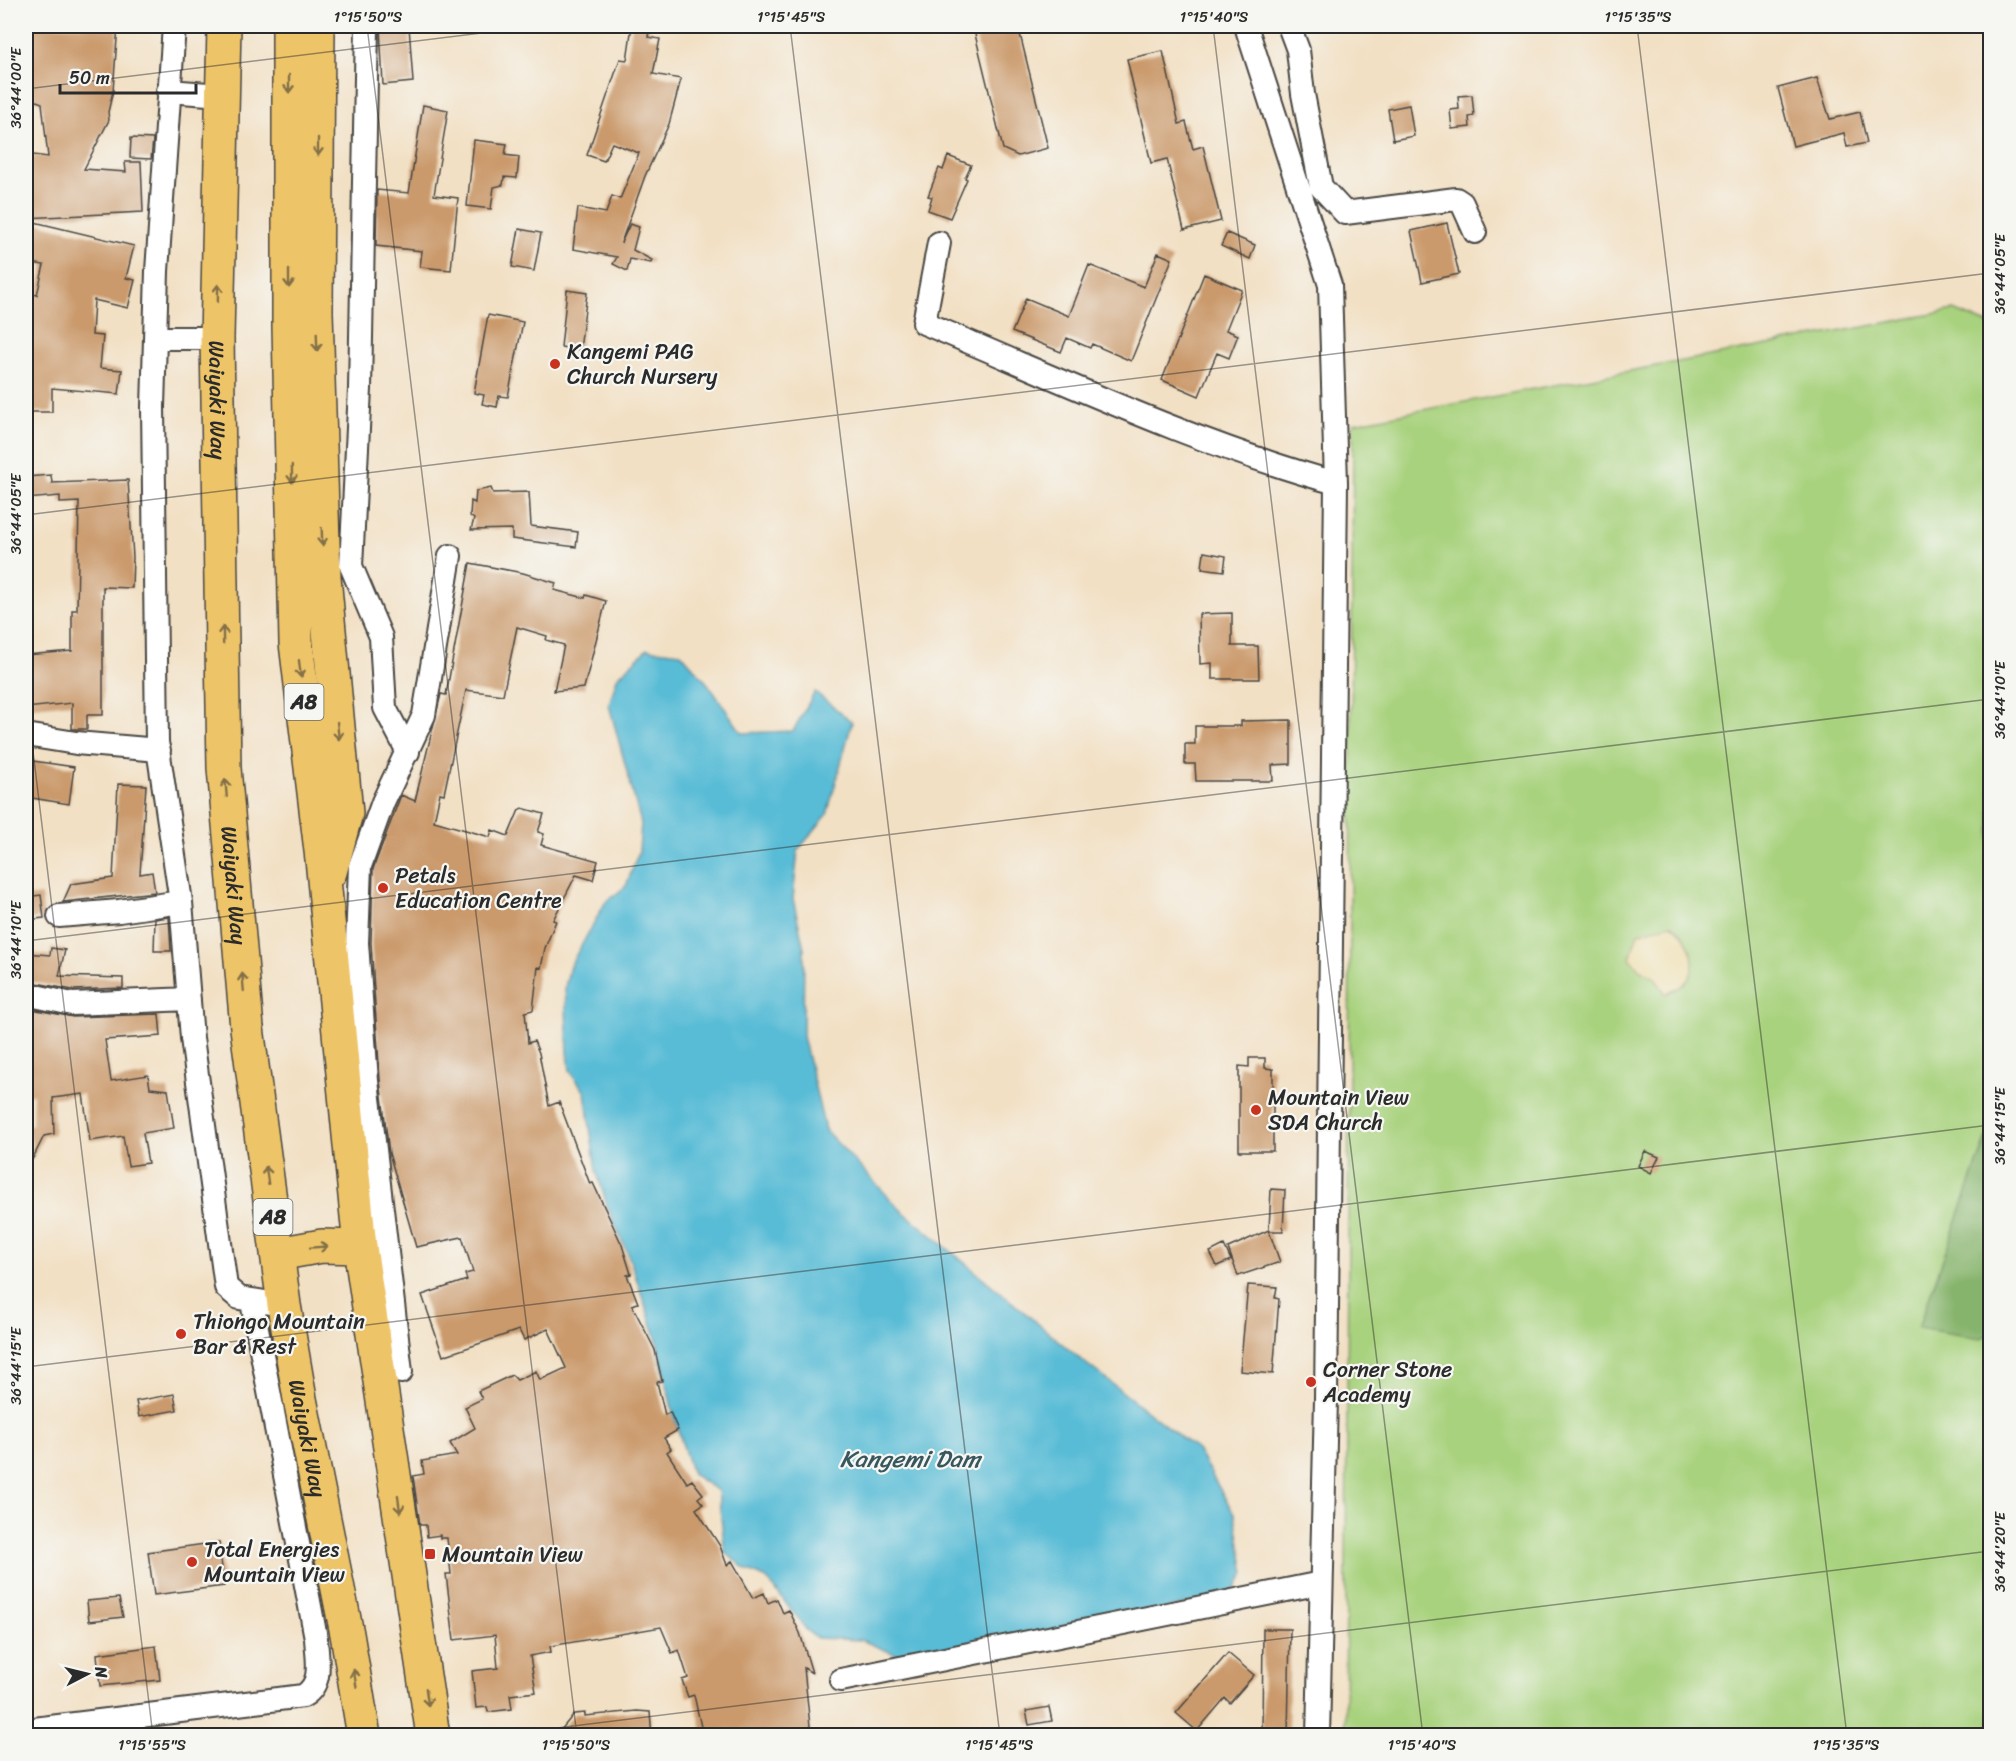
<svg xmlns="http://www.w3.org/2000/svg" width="2016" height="1761" font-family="Sriracha,sans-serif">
	<rect width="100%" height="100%" fill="#f6f6f2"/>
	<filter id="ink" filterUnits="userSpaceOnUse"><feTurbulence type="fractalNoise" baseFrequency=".0167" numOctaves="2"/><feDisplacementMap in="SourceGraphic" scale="12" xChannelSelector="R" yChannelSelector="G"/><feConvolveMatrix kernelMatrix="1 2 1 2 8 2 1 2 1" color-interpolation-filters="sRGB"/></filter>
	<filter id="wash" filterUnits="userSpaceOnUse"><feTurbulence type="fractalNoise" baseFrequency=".008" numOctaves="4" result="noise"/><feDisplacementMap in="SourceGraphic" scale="24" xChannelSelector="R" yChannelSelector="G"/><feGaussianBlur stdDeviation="1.35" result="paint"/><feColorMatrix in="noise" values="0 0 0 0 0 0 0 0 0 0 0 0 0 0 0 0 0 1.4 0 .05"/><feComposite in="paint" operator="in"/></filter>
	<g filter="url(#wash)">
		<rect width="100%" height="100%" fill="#f2e0c4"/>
		<path fill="#a8d27d" stroke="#6a7e54" stroke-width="1.5" d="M1954,310L1990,325V1735L1345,1736L1353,423Z"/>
		<path fill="#86b46c" stroke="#58704c" stroke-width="1.5" d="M1990,1129V1335L1979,1338L1918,1328Z"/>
		<path fill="#eeda9e" stroke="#8c8264" stroke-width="1.5" d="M1671,924C1685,933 1698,957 1691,974C1687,985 1675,990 1666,994L1654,977L1639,969L1630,958L1638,933Z"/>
		<path fill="#58bcd6" stroke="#427480" stroke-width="1.5" d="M647,649L681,653L708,684L742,733L793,731L815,692L852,722L827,815L798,850L793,899L804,948L803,1036L825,1130L900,1209L1084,1362L1197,1450L1235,1515L1245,1573L1232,1594L990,1648L897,1655L861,1640L817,1638L809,1633L767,1579L745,1569L725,1552L718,1491L692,1474L674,1417L656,1337L628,1254L608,1208L596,1170L585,1092L570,1071L568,1053L565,987L570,966L605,903L626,886L639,851L641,823L609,705L617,678Z"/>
		<g id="blocks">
			<path fill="#ca9a6c" d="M26,26H118L113,91L108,112L109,120L84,169L126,172L125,162H141L143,212L26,218V154L48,157L42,103L26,97Z
				M380,26H409L413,82L383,85Z
				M632,26H650L648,37L660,39L653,74L681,79L669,124L645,176L621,243L630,224L639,227L633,250L652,260L651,263L630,259L627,271L613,264L617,257L573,249L578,208L606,213L612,196L620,199L639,153L612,143L604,161L587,155L620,59L627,60Z
				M973,26H1018L1048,148L1018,156L1003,149Z
				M1163,51L1179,124L1186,122L1193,149L1203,146L1221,221L1184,230L1167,159L1151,163L1127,59Z
				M1817,78L1830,119L1860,112L1867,143L1847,147L1844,133L1793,146L1778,88Z
				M1472,95L1474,116L1469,117L1470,127L1452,129L1450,110L1459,109L1458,96Z
				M423,105L448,110L434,195L458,198L451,270L420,267L422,251L376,246L377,190L409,193Z
				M1409,105L1414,136L1393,140L1388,109Z
				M131,138L153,139L151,159L130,158Z
				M474,140L507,144L505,155L519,157L517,178L504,177L503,185L494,187L491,209L467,206Z
				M948,156L971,165L965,178L967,179L950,218L928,210L932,197L928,196L939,168L943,170Z
				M26,220L134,246L126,278L135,280L128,308L94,300L92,335L103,336L100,368L122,370L119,394L52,388V412H26V293L37,295L44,265L26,262Z
				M1447,223L1459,274L1422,282L1411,231Z
				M519,229L541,233L534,271L512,267Z
				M1227,233L1255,245L1250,259L1221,246Z
				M1158,253L1172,259L1131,361L1092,344L1090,348L1067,338L1061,352L1012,332L1026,298L1069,316L1089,265L1144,287Z
				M1204,274L1242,290L1226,330L1238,335L1229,358L1217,353L1199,396L1162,380Z
				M567,290L587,293L580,350L561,347Z
				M488,315L523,322L508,397L499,396L497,407L482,404L484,395L474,393Z
				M51,475L52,483L128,480L133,557L132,588L103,587V715H87V729H72V703L26,708V655L72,651V610H77L79,502L60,503V496L26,499V477Z
				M491,488L493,493L529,492L531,526L578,532L576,547L512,539V529L471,530L474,519L470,516L471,501L475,503L476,491Z
				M1204,552L1226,556L1224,571L1202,568Z
				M470,563L523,573L556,583L554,590L585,598L586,595L606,601L584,688L554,691L564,645L546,640L547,636L517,627L503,695L466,690L444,794L440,793L434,821L490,837L492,830L508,836L519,810L522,808L544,814L538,832L544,834L541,845L598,861L593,880L576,875L553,920L556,921L545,948L541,968L538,967L533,1010L525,1012L528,1043L534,1041L539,1053L549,1106L559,1102L590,1184L593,1183L622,1245L631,1274L627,1275L638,1303L632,1305L655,1350L662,1381L657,1382L665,1415L670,1412L678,1430L664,1438L671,1449L667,1452L687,1483L692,1480L703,1494L698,1498L703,1504L696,1509L720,1546L727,1565L732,1561L753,1598L764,1593L768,1603L777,1599L783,1613L789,1610L800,1633L812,1673L804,1668L811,1736H703L694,1695L688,1697L682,1680L688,1678L679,1650L672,1653L661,1627L550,1646L551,1652L530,1656L536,1692L510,1695L512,1709L488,1712L487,1707L476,1708L472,1671L498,1668L495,1635L454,1640L446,1574H451L447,1538H440V1535L427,1537L426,1525H420L413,1476L424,1474L422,1461L457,1455L450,1443L475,1428L465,1407L482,1399L478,1391L512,1375L517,1380L536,1371L540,1380L566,1368L548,1329L524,1340L519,1330L443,1356L422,1295L467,1280L465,1274L473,1272L462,1237L416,1247L389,1153L380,1080L371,943L373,869L401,795L415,801L441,694L446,695Z
				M1232,613V646H1258L1259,679H1212V663L1200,664L1199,614Z
				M1291,720V764L1272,765L1273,781H1196L1195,764H1185V744H1195V726H1241V721Z
				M26,760L74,767L69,804L26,797Z
				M118,784L146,785L140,874L152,872L155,892L63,902L71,884L113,878Z
				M41,895L44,918L26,920V897Z
				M169,917L171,951H154L155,919Z
				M51,948L65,950L59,976L123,978V988L73,990L26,981V953L50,955Z
				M26,1008L73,1017L159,1014L161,1036L105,1040L111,1081L148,1075L150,1088L168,1090L174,1128L143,1133L148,1163L128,1166L123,1136L90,1141L83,1094L53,1098L54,1134L44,1136L32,1160V1145L26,1126L32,1125L33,1094L26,1095Z
				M1249,1058H1265V1068L1273,1069V1151H1239V1066L1249,1067Z
				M1645,1151L1659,1157L1651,1173L1638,1166Z
				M1271,1189L1285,1190L1283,1231H1269L1280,1262L1238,1276L1228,1248L1269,1230Z
				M1224,1245L1231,1260L1217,1266L1210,1252Z
				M1248,1285L1277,1287L1275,1298L1279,1299L1273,1374L1240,1371Z
				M174,1394L177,1410L139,1417L136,1401Z
				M219,1542L224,1586L154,1595L148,1552Z
				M119,1598L123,1617L89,1621L87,1601Z
				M1263,1629H1290L1288,1736H1262Z
				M156,1646L160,1680L100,1686L97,1654Z
				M1228,1653L1254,1675L1230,1703L1225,1698L1197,1731L1176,1713Z
				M1049,1707L1052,1721L1029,1725L1026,1711Z
				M637,1711L650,1712L652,1736H556L574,1714L585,1713V1716Z"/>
		</g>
	</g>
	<g filter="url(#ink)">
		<use href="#blocks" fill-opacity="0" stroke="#494642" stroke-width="1.5"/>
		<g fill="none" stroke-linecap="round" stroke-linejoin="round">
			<defs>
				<path id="minor" d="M174,26L157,271L153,407L157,742L181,902L192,1038L226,1287L239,1298L284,1305
					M367,26L360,389L351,566L381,637L385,708L408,752
					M1246,26L1330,285L1336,483L1326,1399L1318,1736
					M1289,26L1298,50L1303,94L1321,187L1345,213L1456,199L1462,203L1475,232
					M168,91L222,95
					M939,243L924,323C1059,379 1195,444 1336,483
					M156,338H217
					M26,735L76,743L159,750
					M59,916L119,911L181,902
					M26,994L72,1004L189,999
					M401,1372L367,1081L357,943L360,866L383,802L424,715L450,556
					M841,1680L1321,1583
					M26,1730L303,1696C324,1684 317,1659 316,1638L252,1302"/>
				<g id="highway">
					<path id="s1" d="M224,26L217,338L224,768L247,1028L284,1305L300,1399L347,1634L364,1736"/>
					<path d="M289,26V326L296,643L322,859L360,1247L433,1736"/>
					<path d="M318,26L316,312L324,577L346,813L330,872"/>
					<path d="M278,1254L322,1246L360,1247"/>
				</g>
			</defs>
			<use href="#minor" stroke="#494642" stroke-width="26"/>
			<use href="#highway" stroke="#494642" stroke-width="36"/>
			<use href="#minor" stroke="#fff" stroke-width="22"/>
			<use href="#highway" stroke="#eec469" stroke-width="33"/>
		</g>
		<defs><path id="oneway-shaft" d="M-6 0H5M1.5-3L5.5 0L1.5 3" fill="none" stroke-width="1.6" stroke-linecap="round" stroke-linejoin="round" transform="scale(1.5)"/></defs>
		<g stroke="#837047">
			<use href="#oneway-shaft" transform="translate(289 84) rotate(90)"/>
			<use href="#oneway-shaft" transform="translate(318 147) rotate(90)"/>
			<use href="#oneway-shaft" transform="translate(289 279) rotate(90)"/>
			<use href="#oneway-shaft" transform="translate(218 293) rotate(-89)"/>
			<use href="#oneway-shaft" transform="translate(317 342) rotate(88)"/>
			<use href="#oneway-shaft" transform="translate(292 474) rotate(89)"/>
			<use href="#oneway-shaft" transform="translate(322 537) rotate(88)"/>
			<use href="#oneway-shaft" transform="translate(223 635) rotate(-91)"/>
			<use href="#oneway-shaft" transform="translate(300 669) rotate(83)"/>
			<use href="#oneway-shaft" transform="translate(338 731) rotate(84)"/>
			<use href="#oneway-shaft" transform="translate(226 788) rotate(-95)"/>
			<use href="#oneway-shaft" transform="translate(243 982) rotate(-95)"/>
			<use href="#oneway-shaft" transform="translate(267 1175) rotate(-98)"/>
			<use href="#oneway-shaft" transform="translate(319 1247) rotate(-4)"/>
			<use href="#oneway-shaft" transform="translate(399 1504) rotate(82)"/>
			<use href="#oneway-shaft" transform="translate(355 1678) rotate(-99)"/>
			<use href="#oneway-shaft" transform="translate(427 1697) rotate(82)"/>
		</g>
	</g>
	<path fill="none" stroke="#2b2b2b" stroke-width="1.5" stroke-opacity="0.45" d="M367,26L577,1736M790,26L1000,1736M1213,26L1423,1736M1637,26L1847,1736M26,89L539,26M26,515L1990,273M26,694L153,1736M26,941L1990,699M26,1367L1990,1125M492,1736L1990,1551"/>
	<g fill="#c8321e" stroke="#f6f6f2" stroke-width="2">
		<circle cx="555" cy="364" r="6"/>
		<circle cx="383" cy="888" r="6"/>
		<circle cx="1256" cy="1110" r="6"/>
		<circle cx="181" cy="1334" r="6"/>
		<circle cx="1311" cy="1382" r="6"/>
		<rect x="424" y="1548" width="12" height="12" rx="3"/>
		<circle cx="192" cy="1562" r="6"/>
	</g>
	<g text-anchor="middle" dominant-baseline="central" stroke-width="4.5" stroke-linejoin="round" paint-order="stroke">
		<g fill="#f6f6f2" stroke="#686867" stroke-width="1.5">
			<rect x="284.5" y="684" width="39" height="36" rx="4.5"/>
			<rect x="253.5" y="1199" width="39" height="36" rx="4.5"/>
		</g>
		<g font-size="21" font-weight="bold" fill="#2b2b2b">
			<text x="304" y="702">A8</text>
			<text x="273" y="1217">A8</text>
		</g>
		<g font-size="22" fill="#2b2b2b" stroke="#f6f6f2" text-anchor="start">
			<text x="567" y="351">Kangemi PAG<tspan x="567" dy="25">Church Nursery</tspan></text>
			<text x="395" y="875">Petals<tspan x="395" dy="25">Education Centre</tspan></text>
			<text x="1268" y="1097">Mountain View<tspan x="1268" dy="25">SDA Church</tspan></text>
			<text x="193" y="1321">Thiongo Mountain<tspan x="193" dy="25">Bar &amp; Rest</tspan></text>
			<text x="1323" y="1369">Corner Stone<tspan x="1323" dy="25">Academy</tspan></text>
			<text x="204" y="1549">Total Energies<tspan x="204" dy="25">Mountain View</tspan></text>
			<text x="442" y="1554">Mountain View</text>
		</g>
		<g font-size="22" fill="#2b2b2b" stroke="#f6f6f2">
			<text stroke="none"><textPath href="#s1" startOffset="374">Waiyaki Way</textPath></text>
			<text stroke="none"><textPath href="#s1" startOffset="860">Waiyaki Way</textPath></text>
			<text stroke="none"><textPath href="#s1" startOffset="1418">Waiyaki Way</textPath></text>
		</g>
		<g font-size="24" font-style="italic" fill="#38565e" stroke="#f6f6f2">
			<text x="910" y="1459">Kangemi Dam</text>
		</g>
	</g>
	<rect width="2016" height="1761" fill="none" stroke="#f6f6f2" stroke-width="66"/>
	<g transform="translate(87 1674) rotate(83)" stroke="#f6f6f2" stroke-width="4.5" paint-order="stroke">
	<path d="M0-4.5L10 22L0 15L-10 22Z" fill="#2b2b2b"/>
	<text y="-9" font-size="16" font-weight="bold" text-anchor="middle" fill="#2b2b2b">N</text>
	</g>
	<path d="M60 84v9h136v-9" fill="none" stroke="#2b2b2b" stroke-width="3"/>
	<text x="69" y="84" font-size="18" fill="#2b2b2b" stroke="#f6f6f2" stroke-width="4.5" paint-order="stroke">50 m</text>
	<rect x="33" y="33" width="1950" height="1695" fill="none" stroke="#2b2b2b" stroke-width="2"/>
	<g font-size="15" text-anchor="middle" fill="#2b2b2b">
		<text x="368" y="22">1°15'50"S</text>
		<text x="791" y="22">1°15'45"S</text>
		<text x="1214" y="22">1°15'40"S</text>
		<text x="1638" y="22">1°15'35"S</text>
		<text transform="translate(16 88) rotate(-90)" y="5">36°44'00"E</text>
		<text transform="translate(2000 274) rotate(-90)" y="5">36°44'05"E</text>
		<text transform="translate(16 514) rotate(-90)" y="5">36°44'05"E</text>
		<text transform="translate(2000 700) rotate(-90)" y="5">36°44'10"E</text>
		<text transform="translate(16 940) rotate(-90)" y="5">36°44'10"E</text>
		<text transform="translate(2000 1126) rotate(-90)" y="5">36°44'15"E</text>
		<text transform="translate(16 1366) rotate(-90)" y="5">36°44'15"E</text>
		<text transform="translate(2000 1552) rotate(-90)" y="5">36°44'20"E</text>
		<text x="152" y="1750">1°15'55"S</text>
		<text x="576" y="1750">1°15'50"S</text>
		<text x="999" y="1750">1°15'45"S</text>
		<text x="1422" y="1750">1°15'40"S</text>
		<text x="1846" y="1750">1°15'35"S</text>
	</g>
</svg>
